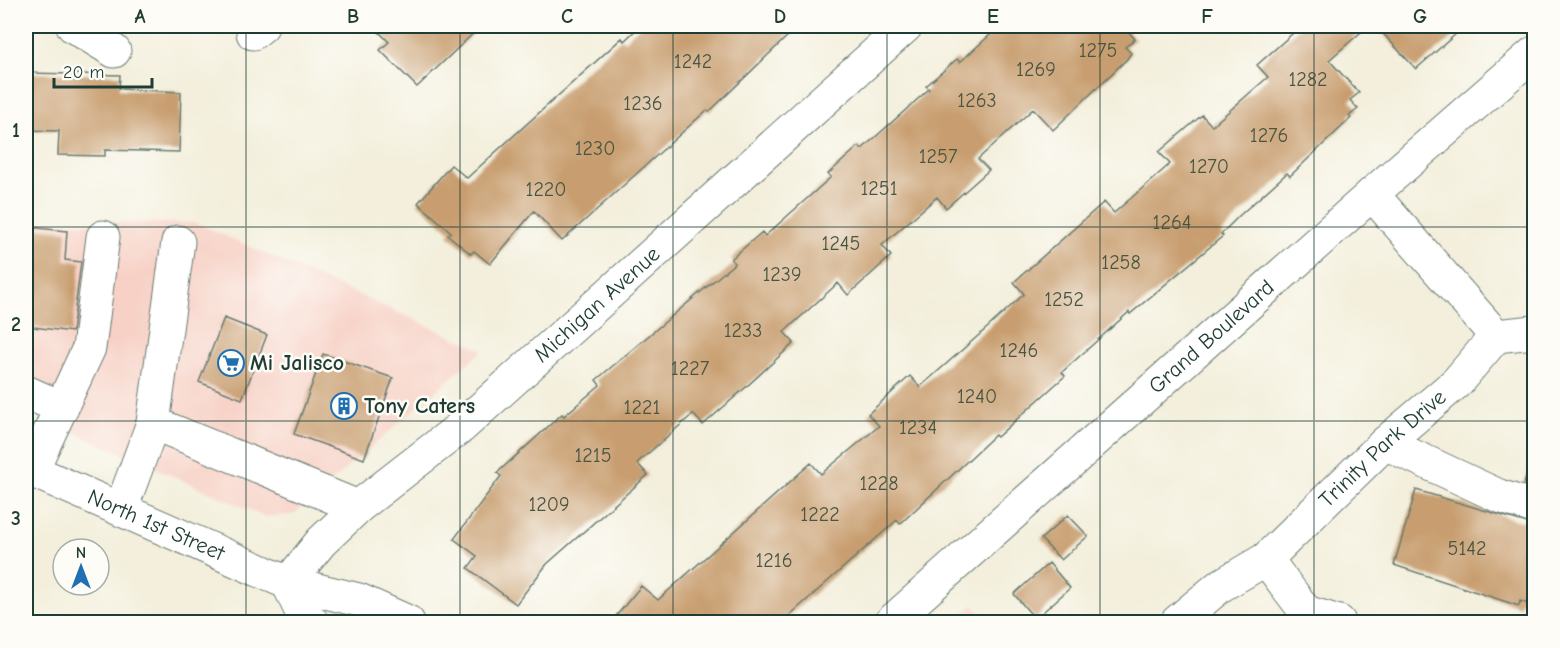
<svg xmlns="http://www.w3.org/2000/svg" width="1560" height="648" font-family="'Comic Neue',sans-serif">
	<rect width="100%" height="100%" fill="#fdfcf7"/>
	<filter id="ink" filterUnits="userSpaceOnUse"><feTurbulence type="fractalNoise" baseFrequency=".0167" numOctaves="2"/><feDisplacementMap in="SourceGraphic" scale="12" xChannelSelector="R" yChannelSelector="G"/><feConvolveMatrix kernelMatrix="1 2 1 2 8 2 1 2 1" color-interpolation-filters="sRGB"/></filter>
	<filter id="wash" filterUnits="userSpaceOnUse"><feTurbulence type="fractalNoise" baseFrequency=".008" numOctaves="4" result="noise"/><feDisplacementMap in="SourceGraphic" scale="24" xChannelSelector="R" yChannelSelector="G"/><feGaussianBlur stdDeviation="1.35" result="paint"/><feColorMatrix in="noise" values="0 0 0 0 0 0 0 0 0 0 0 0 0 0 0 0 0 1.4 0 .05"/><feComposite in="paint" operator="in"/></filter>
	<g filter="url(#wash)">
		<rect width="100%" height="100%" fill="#f3efdc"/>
		<path fill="#f7d1c6" d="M26,223H196L483,350L293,515L265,517L26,411Z
			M973,605L989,622H952Z"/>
		<g id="blocks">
			<path fill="#c89e6f" d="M373,26H481L417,87L380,50L389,42Z
				M640,26H798L709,112L707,110L562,241L534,211L490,264L474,251L471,254L448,235L451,232L418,203L451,165L467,178L622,38L624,41Z
				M1000,26H1123L1135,39L1125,47L1131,53L1127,59L1053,130L1033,109L978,159L989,170L946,208L937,197L882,245L891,256L848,295L838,283L784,332L794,343L745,388L703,425L693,414L637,463L648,475L547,564L516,604L468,568L477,556L454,539L501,476L497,473L562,414L564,416L600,385L596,380L735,263L731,259L762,232L765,236L831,177L828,174L859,146L862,149L929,89L926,86L957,59L960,62Z
				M1301,26H1368L1329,60L1359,93L1350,100L1358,109L1349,116L1351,118L1290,176L1287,173L1240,215L1221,234L1223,236L1130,314L1129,312L1062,372L1065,376L997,437L995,435L900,524L897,520L782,622H611L641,586L658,600L811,463L821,474L879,426L868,414L910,376L920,387L987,328L1024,294L1014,282L1104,202L1114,213L1170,164L1159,152L1202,115L1212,126L1268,77L1257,65Z
				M1376,26H1465L1416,69Z
				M26,73L120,75L119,89L181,92L179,152L105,150V156L58,155L59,131L26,130Z
				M26,227L67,231L65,260L81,262L72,332L26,326Z
				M224,318L267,335L242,399L199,382Z
				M323,354L393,378L364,459L294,434Z
				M1529,468L1534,469V488L1524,484Z
				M1416,490L1534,525V606L1520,601L1519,606L1394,565Z
				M1068,515L1088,536L1061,560L1041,539Z
				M1049,563L1070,588L1035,619L1014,594Z"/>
		</g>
	</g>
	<g filter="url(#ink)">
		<use href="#blocks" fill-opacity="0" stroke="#697b6f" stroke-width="1.5"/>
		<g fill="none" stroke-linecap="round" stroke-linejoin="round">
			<defs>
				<g id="minor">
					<path d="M73,26L114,51"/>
					<path d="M253,33L262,26"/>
					<path d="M1372,194L1496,336L1534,332"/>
					<path d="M26,392L62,408"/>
					<path d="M153,423L358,507"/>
					<path d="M1385,443L1499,496L1534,507"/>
					<path d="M32,470L89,348L103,237"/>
					<path d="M121,509L153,423L178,242"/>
					<path d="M1266,559L1306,612L1339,622"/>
					<path id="s1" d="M288,583L321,542L358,507L461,427L906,26"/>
					<path id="s2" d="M891,622L1372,194L1534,53"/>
					<path id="s3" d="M1177,622L1220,586L1266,559L1385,443L1457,382L1496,336"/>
				</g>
				<g id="major">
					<path id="s4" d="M26,468L288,583L359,600L408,622"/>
					<path d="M288,583L301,611L312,622"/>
				</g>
			</defs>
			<use href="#minor" stroke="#697b6f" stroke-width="35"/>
			<use href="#major" stroke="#697b6f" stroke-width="35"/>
			<use href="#minor" stroke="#fff" stroke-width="33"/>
			<use href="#major" stroke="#fff" stroke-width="33"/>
		</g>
	</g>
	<path fill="none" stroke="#1f3d34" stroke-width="1.5" stroke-opacity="0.55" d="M246,26V622M460,26V622M673,26V622M887,26V622M1100,26V622M1314,26V622M26,227H1534M26,421H1534"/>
	<defs>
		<symbol id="supermarket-ring" viewBox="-11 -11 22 22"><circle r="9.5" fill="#fdfcf7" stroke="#1f6fb2" stroke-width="1.5"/><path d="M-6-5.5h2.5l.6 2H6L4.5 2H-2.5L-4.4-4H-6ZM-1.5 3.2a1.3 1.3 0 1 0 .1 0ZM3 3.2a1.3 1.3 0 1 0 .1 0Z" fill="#1f6fb2"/></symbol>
		<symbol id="building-ring" viewBox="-11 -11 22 22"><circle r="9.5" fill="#fdfcf7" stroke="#1f6fb2" stroke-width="1.5"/><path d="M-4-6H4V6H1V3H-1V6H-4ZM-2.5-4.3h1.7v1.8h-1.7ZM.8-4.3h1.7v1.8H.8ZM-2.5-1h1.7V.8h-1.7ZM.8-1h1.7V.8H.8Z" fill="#1f6fb2"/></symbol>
	</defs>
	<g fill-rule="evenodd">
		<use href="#supermarket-ring" x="216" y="348" width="30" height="30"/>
		<use href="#building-ring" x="329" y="391" width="30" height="30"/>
	</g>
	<g text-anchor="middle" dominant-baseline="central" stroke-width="5" stroke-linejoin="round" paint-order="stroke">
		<g font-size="20" fill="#495543">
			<text x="1098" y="50">1275</text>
			<text x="693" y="61">1242</text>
			<text x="1036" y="69">1269</text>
			<text x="1308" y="79">1282</text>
			<text x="977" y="100">1263</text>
			<text x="643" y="103">1236</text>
			<text x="1269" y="135">1276</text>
			<text x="595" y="148">1230</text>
			<text x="938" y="156">1257</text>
			<text x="1209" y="166">1270</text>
			<text x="879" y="188">1251</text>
			<text x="546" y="189">1220</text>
			<text x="1172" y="222">1264</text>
			<text x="841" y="243">1245</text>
			<text x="1121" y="262">1258</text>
			<text x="782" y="274">1239</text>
			<text x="1064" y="299">1252</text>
			<text x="743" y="330">1233</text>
			<text x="1019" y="350">1246</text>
			<text x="690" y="368">1227</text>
			<text x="977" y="396">1240</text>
			<text x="642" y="407">1221</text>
			<text x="918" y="427">1234</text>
			<text x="593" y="455">1215</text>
			<text x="879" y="483">1228</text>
			<text x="549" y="504">1209</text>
			<text x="820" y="514">1222</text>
			<text x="1467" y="548">5142</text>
			<text x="774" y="560">1216</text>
		</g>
		<g font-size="22" fill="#1f3d34" stroke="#fdfcf7">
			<text stroke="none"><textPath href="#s1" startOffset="417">Michigan Avenue</textPath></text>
			<text stroke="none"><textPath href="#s2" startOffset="429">Grand Boulevard</textPath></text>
			<text stroke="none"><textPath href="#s3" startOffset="270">Trinity Park Drive</textPath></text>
			<text stroke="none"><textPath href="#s4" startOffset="142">North 1st Street</textPath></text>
		</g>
		<g font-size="22" font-weight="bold" fill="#1f3d34" stroke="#fdfcf7" text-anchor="start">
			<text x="250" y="363">Mi Jalisco</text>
			<text x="364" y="406">Tony Caters</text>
		</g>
	</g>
	<rect width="1560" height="648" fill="none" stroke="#fdfcf7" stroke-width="66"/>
	<g transform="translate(81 567)"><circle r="28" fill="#fdfcf7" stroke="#a4b0a9" stroke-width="1.5"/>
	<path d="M0-4.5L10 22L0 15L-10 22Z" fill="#1f6fb2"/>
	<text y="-9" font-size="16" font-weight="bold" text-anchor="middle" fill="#1f3d34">N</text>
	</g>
	<path d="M54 78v9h98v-9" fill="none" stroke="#1f3d34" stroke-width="3"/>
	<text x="63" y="78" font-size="18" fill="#1f3d34" stroke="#fdfcf7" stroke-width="4.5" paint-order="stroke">20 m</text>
	<rect x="33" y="33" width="1494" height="582" fill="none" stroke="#1f3d34" stroke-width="2"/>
	<g font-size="20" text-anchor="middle" font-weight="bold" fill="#1f3d34">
		<text x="140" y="23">A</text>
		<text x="353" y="23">B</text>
		<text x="567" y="23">C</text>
		<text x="780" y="23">D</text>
		<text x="993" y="23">E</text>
		<text x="1207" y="23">F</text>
		<text x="1420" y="23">G</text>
		<text x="16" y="137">1</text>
		<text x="16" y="331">2</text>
		<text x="16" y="525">3</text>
	</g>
</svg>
